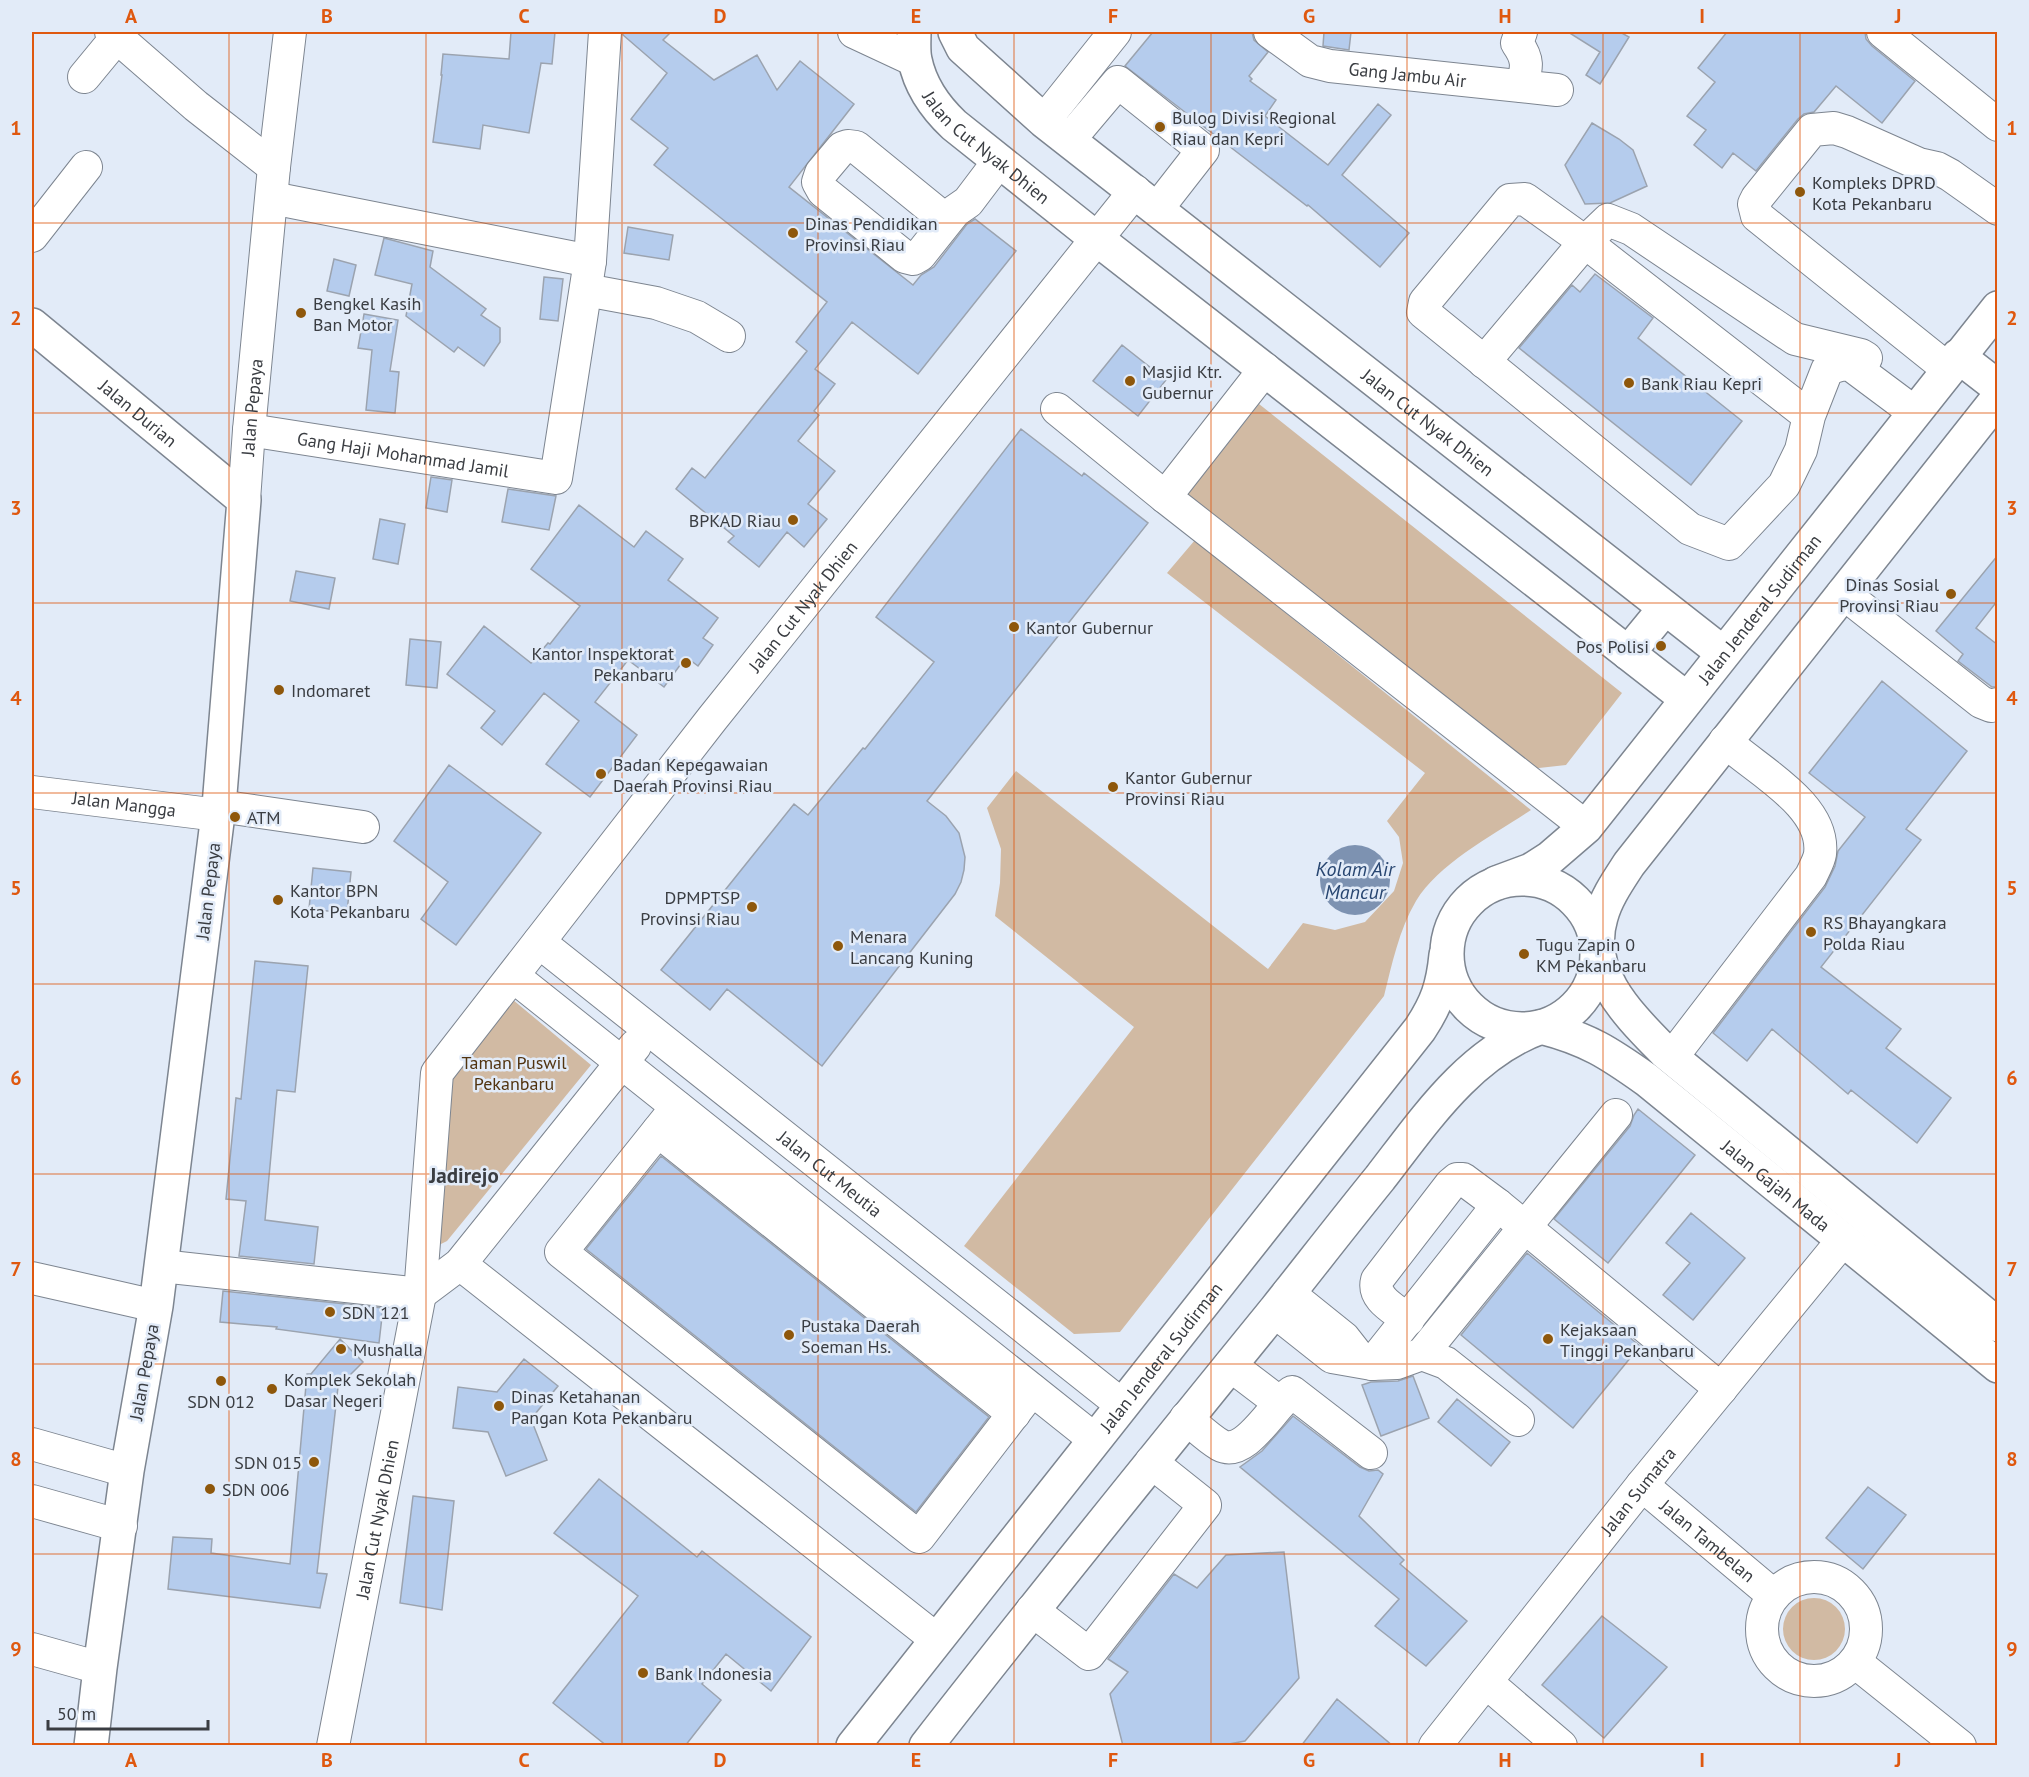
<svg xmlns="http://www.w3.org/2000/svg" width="2029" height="1777" font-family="'PT Sans',sans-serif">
	<rect width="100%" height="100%" fill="#e2ebf8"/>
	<path fill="#d1baa3" d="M1259,404L1622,693L1566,765L1530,769L1184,499Z
		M1195,540L1531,810C1495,834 1439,863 1416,901C1399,930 1392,964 1384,996L1120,1332L1074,1334L964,1246L1134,1027L995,916L1000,883L1001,849L987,808L1016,771L1268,969L1303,923L1335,930L1365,922L1394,891L1403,863L1399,837L1387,821L1425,773L1167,573Z
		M506,994L591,1065L447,1241L425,1252L442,1076Z
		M1783 1629a31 31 0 1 1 62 0a31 31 0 1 1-62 0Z"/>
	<path fill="#7d92b1" d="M1320 880a35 35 0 1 1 70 0a35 35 0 1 1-70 0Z"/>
	<path fill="#b5cced" stroke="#9ba3af" stroke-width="1.5" d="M511,32H555L552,64L541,63L529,133L483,125L480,149L433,142L442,75H441L443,54L509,59Z
		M623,32H671L663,40L714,80L757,55L777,90L800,61L854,104L789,187L913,285L921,275L934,267L967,224L975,219L1016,251L918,374L852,322L815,369L835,384L814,411L819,415L798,441L835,471L808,504L827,519L804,547L787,532L759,567L728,542L734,536L676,489L692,468L705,478L807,351L796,342L827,302L654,165L668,148L631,119L667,73L623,35Z
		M1153,32H1252L1254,40L1268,52L1249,76L1252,79L1250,81L1276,100L1265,116L1328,165L1378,104L1391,115L1342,175L1409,233L1380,267L1308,205L1307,206L1125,66Z
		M1324,32H1351L1349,50L1323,46Z
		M1568,32H1620L1629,37L1600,84L1586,75L1600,52Z
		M1727,32H1865L1866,39L1872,46L1915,81L1882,123L1836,86L1814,112L1804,114L1798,119L1756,171L1733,153L1722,168L1694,145L1706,130L1687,116L1715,82L1698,68Z
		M1592,123L1619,139L1633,150L1647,186L1610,203L1585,204L1565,165Z
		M628,227L673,235L669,260L624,253Z
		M384,238L433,251L430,267L486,309L481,315L500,328V342L484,366L458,347L454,352L406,316L412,284L375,275Z
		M334,259L356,265L349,296L327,291Z
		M1595,274L1653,318L1638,338L1742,421L1691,485L1519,348L1572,285L1580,292Z
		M544,277L563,279L558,321L540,319Z
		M364,314L398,320L390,371L399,372L395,413L366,410L372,350L358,348Z
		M1122,345L1166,380L1138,416L1093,381Z
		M1021,429L1082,476L1084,473L1148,523L927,801L946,816L959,833L965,857L964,870L961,882L955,894L822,1066L727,989L710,1010L661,970L794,804L808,815L863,748L865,749L934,662L876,617Z
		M431,477L452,480L447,512L426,508Z
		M508,489L556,496L549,530L502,522Z
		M579,505L634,547L646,531L683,559L668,580L718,618L703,638L713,645L698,666L686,657L664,687L628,660L595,702L637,735L590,797L546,764L579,721L544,693L502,745L481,728L495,711L447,674L484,626L531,663L548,643L550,644L580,606L531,569Z
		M380,519L405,524L398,564L373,559Z
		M1998,555V600L1976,628L1998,645V687H1992L1958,661L1963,654L1936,631Z
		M296,571L335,578L329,609L290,601Z
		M410,639L441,642L437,688L406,685Z
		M1882,681L1967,751L1906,829L1921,840L1821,967L1901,1029L1886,1048L1951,1098L1917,1143L1851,1090L1848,1094L1772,1029L1747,1061L1713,1033L1825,887L1835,866L1838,851L1865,817L1809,773Z
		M449,765L541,833L456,945L421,919L448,882L394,841Z
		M313,868L351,872L347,913L309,909Z
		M255,961L308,966L295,1092L277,1090L265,1220L318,1227L314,1264L239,1256L246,1201L226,1199L236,1098L241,1099Z
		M1638,1109L1695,1155L1608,1263L1554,1219L1630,1126L1634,1115Z
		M661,1156L989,1417L916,1512L586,1249Z
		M1691,1213L1745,1258L1693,1320L1663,1295L1690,1263L1666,1243Z
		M1527,1253L1640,1346L1573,1428L1461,1335Z
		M223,1291L383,1308L379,1343L276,1329L277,1327L220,1322Z
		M340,1339L363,1362L338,1387L317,1573L327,1574L320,1608L168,1589L173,1537L212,1539L211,1553L290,1564L307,1374H311Z
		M524,1359L558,1386L531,1419L547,1460L506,1476L488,1432L453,1428L458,1387L497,1392Z
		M1413,1376L1429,1418L1381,1436L1362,1385L1371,1382L1398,1381Z
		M1457,1399L1510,1442L1491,1466L1438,1422Z
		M1293,1416L1360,1467L1369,1471L1378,1470L1383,1474L1359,1516L1404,1560L1400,1564L1467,1621L1426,1666L1375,1626L1399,1599L1240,1467L1262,1451Z
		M599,1479L697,1557L702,1551L811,1637L771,1691L726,1654L702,1684L721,1700L685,1746H607L553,1703L638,1596L554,1533Z
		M1868,1487L1906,1515L1863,1569L1826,1538Z
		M413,1496L454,1501L442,1610L400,1603Z
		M1284,1552L1299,1678L1245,1741L1218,1746H1123L1110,1694L1128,1672L1108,1659L1174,1574L1197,1588L1226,1555Z
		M1602,1616L1667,1667L1604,1738L1542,1685Z
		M1337,1699L1393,1746H1301Z"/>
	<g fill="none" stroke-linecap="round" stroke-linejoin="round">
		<defs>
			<g id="minor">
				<path d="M111,32L196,106L274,167"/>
				<path d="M854,32L914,60"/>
				<path id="s1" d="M1270,32L1310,61L1330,66L1557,90"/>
				<path d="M1521,32L1517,43C1529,60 1527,67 1522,86"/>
				<path d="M1883,32L1998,125"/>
				<path d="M84,77L117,37"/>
				<path d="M1044,121L1115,32"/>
				<path d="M1069,140L1118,82L1203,150L1157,209"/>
				<path d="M272,198L590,261"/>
				<path d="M947,221L856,147L848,146L842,148L821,173L818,182L823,191L905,257L913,259L920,255L955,211L968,202L999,161"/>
				<path d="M32,236L86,167"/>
				<path d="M586,290L656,303L697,317L729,336"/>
				<path d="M1484,362L1585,242L1608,220L1631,229L1795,339L1861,355L1866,358"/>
				<path d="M1265,369L1165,497L1586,827"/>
				<path d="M1948,369L1757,216L1754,204L1757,198L1812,130L1834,128L1847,132L1919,164L1937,168L1950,175L1998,209"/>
				<path d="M1057,409L1165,497"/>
				<path d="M1809,416L1585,242L1525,199L1510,200L1425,302L1423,312L1690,529L1729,544L1784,485L1801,450L1809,416L1827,370C1835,366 1842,363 1851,365L1914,412"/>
				<path id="s2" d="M249,430L556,478L590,261L605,32"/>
				<path id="s3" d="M244,500L249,430L274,167L290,32"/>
				<path d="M1843,593L1981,702L1991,706L1998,704"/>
				<path id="s4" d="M32,792L218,815"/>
				<path d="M219,806L363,827"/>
				<path id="s5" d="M539,942L1122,1405"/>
				<path d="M513,976L1094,1439"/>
				<path d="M1672,1057L1811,876C1814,869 1819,861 1820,854C1826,805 1756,770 1725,741"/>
				<path d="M677,1107L561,1252L919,1537L1032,1390"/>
				<path d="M658,1131L1014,1414"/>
				<path d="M460,1264L936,1639"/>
				<path d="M161,1266L420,1294L460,1264L635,1046"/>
				<path d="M32,1278L156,1306"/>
				<path d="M1288,1293L1344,1338L1362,1361"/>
				<path d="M1274,1311L1332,1357L1372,1364L1397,1363L1422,1354L1616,1115"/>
				<path d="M1408,1320C1395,1309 1372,1299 1377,1280L1451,1184L1457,1179H1463L1498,1205L1721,1389"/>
				<path d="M1422,1354L1446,1363L1518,1420"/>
				<path d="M1372,1364L1498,1205"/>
				<path d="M1230,1365L1280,1403"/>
				<path d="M1186,1418C1197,1427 1208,1438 1220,1445C1246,1459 1273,1405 1292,1392L1371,1453"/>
				<path d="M32,1444L127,1471"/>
				<path id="s6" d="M1642,1485L1773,1595"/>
				<path d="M32,1501L121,1526"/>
				<circle cx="1814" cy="1629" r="52"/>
				<path d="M1032,1610L1089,1654L1205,1505L1151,1462"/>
				<path d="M32,1649L100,1668"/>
				<path d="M1855,1662L1960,1746"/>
				<path d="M1486,1682L1561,1746"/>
				<path id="s7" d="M333,1746L420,1294L437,1073L712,719L1135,191"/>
				<path id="s8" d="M1435,1746L1642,1485L1843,1240"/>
			</g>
			<g id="major">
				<path id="s9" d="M914,32C914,41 913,51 915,60C920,85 936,108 954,125L1097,239L1687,699"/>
				<path id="s10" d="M955,32L963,48L1044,121L1723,653"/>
				<path id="s11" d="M32,325L244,500L219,806L156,1306L127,1471L100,1668L91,1746"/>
				<path d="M1958,356L1998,387"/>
				<path d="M1998,398L1629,864C1618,881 1606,898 1601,917C1584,973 1630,1016 1665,1052L1998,1325"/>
				<path d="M1628,653L1665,608"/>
				<circle cx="1522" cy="954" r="75"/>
				<path id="s12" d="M1496,883L1531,870L1550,858L1586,827L1998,308"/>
				<path id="s13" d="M1541,1027C1588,1039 1609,1053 1647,1080L1998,1366"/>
				<path id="s14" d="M853,1746L1420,1029C1437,1003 1443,986 1446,955"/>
				<path d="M926,1746C1041,1598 1158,1454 1276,1309C1311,1265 1345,1221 1380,1178C1425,1120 1469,1053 1541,1027"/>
			</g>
		</defs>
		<use href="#minor" stroke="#7d8590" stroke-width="34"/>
		<use href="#major" stroke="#7d8590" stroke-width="36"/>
		<use href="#minor" stroke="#fff" stroke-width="32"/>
		<use href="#major" stroke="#fff" stroke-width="33"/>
	</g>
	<path fill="none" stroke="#df580f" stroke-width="1.5" stroke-opacity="0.55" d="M229,32V1746M426,32V1746M622,32V1746M818,32V1746M1014,32V1746M1211,32V1746M1407,32V1746M1603,32V1746M1800,32V1746M32,223H1998M32,413H1998M32,603H1998M32,793H1998M32,984H1998M32,1174H1998M32,1364H1998M32,1554H1998"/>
	<g fill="#8e570b" stroke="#e2ebf8" stroke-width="2">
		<circle cx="1160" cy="127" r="6"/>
		<circle cx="1800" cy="192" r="6"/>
		<circle cx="793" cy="233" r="6"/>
		<circle cx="301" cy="313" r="6"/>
		<circle cx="1130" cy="381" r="6"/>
		<circle cx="1629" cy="383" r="6"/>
		<circle cx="793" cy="520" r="6"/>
		<circle cx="1951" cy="594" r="6"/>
		<circle cx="1014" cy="627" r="6"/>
		<circle cx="1661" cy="646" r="6"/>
		<circle cx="686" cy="663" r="6"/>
		<circle cx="279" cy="690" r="6"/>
		<circle cx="601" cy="774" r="6"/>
		<circle cx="1113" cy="787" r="6"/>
		<circle cx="235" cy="817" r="6"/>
		<circle cx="278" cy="900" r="6"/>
		<circle cx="752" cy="907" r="6"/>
		<circle cx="1811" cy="932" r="6"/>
		<circle cx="838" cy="946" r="6"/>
		<circle cx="1524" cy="954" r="6"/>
		<circle cx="330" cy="1312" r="6"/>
		<circle cx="789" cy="1335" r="6"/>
		<circle cx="1548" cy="1339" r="6"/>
		<circle cx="341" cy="1349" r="6"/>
		<circle cx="221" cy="1381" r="6"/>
		<circle cx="272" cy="1389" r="6"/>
		<circle cx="499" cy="1406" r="6"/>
		<circle cx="314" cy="1462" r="6"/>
		<circle cx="210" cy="1489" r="6"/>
		<circle cx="643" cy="1673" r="6"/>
	</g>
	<g text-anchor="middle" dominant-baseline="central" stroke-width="5" stroke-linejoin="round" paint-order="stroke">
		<g font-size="18" fill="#3a3d42" stroke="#e2ebf8">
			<text stroke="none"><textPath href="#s1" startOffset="148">Gang Jambu Air</textPath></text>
			<text stroke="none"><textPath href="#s9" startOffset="144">Jalan Cut Nyak Dhien</textPath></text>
			<text stroke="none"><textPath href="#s3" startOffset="93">Jalan Pepaya</textPath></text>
			<text stroke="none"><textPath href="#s11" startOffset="138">Jalan Durian</textPath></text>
			<text stroke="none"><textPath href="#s10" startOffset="615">Jalan Cut Nyak Dhien</textPath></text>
			<text stroke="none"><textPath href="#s2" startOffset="156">Gang Haji Mohammad Jamil</textPath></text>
			<text stroke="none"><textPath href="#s7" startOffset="1275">Jalan Cut Nyak Dhien</textPath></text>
			<text stroke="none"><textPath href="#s12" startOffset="386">Jalan Jenderal Sudirman</textPath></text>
			<text stroke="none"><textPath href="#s4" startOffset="93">Jalan Mangga</textPath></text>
			<text transform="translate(208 891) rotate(-83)">Jalan Pepaya</text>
			<text stroke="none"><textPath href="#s5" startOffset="372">Jalan Cut Meutia</textPath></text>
			<text stroke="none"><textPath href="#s13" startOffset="286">Jalan Gajah Mada</textPath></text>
			<text stroke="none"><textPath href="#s14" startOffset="496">Jalan Jenderal Sudirman</textPath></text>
			<text transform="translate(144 1372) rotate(-80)">Jalan Pepaya</text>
			<text stroke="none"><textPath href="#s8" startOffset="326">Jalan Sumatra</textPath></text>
			<text stroke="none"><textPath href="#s7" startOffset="231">Jalan Cut Nyak Dhien</textPath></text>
			<text stroke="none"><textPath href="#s6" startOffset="86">Jalan Tambelan</textPath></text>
		</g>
		<g font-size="18" fill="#3a3d42" stroke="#e2ebf8" text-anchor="start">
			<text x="1172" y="117">Bulog Divisi Regional<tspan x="1172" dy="21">Riau dan Kepri</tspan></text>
			<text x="1812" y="182">Kompleks DPRD<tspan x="1812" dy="21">Kota Pekanbaru</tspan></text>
			<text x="805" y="223">Dinas Pendidikan<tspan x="805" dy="21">Provinsi Riau</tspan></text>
			<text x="313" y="303">Bengkel Kasih<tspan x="313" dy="21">Ban Motor</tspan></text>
			<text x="1142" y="371">Masjid Ktr.<tspan x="1142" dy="21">Gubernur</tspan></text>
			<text x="1641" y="383">Bank Riau Kepri</text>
			<text x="781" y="520" text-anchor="end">BPKAD Riau</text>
			<text x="1939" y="584" text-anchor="end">Dinas Sosial<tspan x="1939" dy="21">Provinsi Riau</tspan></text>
			<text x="1026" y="627">Kantor Gubernur</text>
			<text x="1649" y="646" text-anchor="end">Pos Polisi</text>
			<text x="674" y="653" text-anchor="end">Kantor Inspektorat<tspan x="674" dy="21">Pekanbaru</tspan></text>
			<text x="291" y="690">Indomaret</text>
			<text x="613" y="764">Badan Kepegawaian<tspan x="613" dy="21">Daerah Provinsi Riau</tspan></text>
			<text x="1125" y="777">Kantor Gubernur<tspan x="1125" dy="21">Provinsi Riau</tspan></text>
			<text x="247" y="817">ATM</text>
			<text x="290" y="890">Kantor BPN<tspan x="290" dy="21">Kota Pekanbaru</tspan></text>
			<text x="740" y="897" text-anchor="end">DPMPTSP<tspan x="740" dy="21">Provinsi Riau</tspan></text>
			<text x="1823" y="922">RS Bhayangkara<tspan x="1823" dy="21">Polda Riau</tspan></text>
			<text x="850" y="936">Menara<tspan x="850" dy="21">Lancang Kuning</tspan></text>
			<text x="1536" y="944">Tugu Zapin 0<tspan x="1536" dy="21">KM Pekanbaru</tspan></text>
			<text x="342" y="1312">SDN 121</text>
			<text x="801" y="1325">Pustaka Daerah<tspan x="801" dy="21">Soeman Hs.</tspan></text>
			<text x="1560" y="1329">Kejaksaan<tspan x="1560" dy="21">Tinggi Pekanbaru</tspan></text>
			<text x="353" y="1349">Mushalla</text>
			<text x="284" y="1379">Komplek Sekolah<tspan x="284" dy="21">Dasar Negeri</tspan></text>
			<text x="511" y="1396">Dinas Ketahanan<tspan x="511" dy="21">Pangan Kota Pekanbaru</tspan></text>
			<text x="221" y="1401" text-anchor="middle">SDN 012</text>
			<text x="302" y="1462" text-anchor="end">SDN 015</text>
			<text x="222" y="1489">SDN 006</text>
			<text x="655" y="1673">Bank Indonesia</text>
		</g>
		<g font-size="18" fill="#51330f" stroke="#e2ebf8">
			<text x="514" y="1062">Taman Puswil<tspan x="514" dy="21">Pekanbaru</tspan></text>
		</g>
		<g font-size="20" font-style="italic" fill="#284671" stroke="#e2ebf8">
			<text x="1355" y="869">Kolam Air<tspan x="1355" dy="23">Mancur</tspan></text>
		</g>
		<g font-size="21" font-weight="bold" fill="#3a3d42" stroke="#e2ebf8">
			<text x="464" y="1175">Jadirejo</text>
		</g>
	</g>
	<rect width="2029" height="1777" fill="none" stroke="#e2ebf8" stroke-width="66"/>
	<path d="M48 1720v9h160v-9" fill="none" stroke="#3a3d42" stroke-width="3"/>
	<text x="57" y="1720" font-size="18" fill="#3a3d42" stroke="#e2ebf8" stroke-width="4.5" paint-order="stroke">50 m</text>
	<rect x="33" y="33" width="1963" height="1711" fill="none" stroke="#df580f" stroke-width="2"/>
	<g font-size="20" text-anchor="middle" font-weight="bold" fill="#df580f">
		<text x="131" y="23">A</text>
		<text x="327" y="23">B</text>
		<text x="524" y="23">C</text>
		<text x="720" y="23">D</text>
		<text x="916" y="23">E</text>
		<text x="1113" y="23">F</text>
		<text x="1309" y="23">G</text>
		<text x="1505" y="23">H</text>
		<text x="1702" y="23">I</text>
		<text x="1898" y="23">J</text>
		<text x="16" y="135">1</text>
		<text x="2012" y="135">1</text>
		<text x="16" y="325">2</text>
		<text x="2012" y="325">2</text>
		<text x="16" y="515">3</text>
		<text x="2012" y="515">3</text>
		<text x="16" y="705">4</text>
		<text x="2012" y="705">4</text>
		<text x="16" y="895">5</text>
		<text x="2012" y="895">5</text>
		<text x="16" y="1085">6</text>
		<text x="2012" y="1085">6</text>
		<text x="16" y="1276">7</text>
		<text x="2012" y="1276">7</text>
		<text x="16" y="1466">8</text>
		<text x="2012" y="1466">8</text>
		<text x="16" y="1656">9</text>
		<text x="2012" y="1656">9</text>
		<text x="131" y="1767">A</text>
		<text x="327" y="1767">B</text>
		<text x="524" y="1767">C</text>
		<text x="720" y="1767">D</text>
		<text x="916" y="1767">E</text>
		<text x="1113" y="1767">F</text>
		<text x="1309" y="1767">G</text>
		<text x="1505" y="1767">H</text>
		<text x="1702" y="1767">I</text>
		<text x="1898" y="1767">J</text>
	</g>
</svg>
